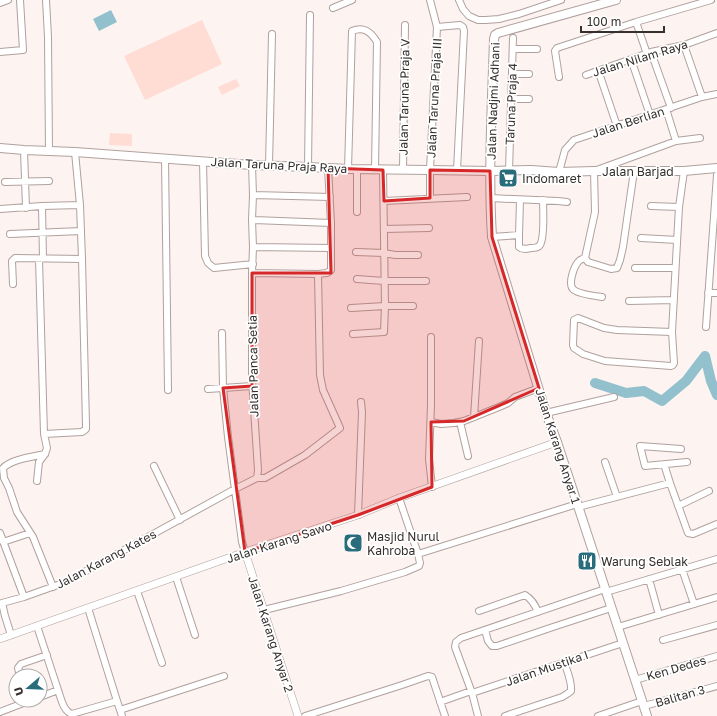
<svg xmlns="http://www.w3.org/2000/svg" width="717" height="716" font-family="'Golos Text',sans-serif">
	<rect width="100%" height="100%" fill="#fdf3f1"/>
	<path fill="#ffdcd4" d="M202,20L222,64L145,100L124,56Z
		M236,79L240,86L222,95L218,87Z
		M110,133L132,134V146L109,145Z"/>
	<path fill="#92c1cd" d="M111,10L117,22L99,31L93,19Z"/>
	<g fill="none" stroke-linecap="round" stroke-linejoin="round">
		<path stroke="#92c1cd" stroke-width="10" d="M595,383L626,393L644,391L662,401L686,381L705,356L711,381L717,395"/>
		<defs>
			<path id="minor" d="M46,0L48,37L49,151
				M459,0L463,9L469,16L478,20H486L499,19L519,14L561,0
				M0,3L8,0
				M333,8L352,0
				M636,22L647,54
				M437,27L460,25L463,27L464,31L457,170
				M684,45L702,97
				M513,49H537
				M0,52L23,50L20,0
				M651,52L671,108
				M631,59L650,115
				M598,70L617,126
				M512,74H529
				M586,75L651,52L684,45L717,33
				M559,77L555,51L557,48L636,22L711,0
				M511,99H529
				M666,109L676,141
				M24,150L26,208
				M165,158L168,390
				M203,161L205,256L208,263L214,268L253,264
				M252,165L253,195L252,220L253,247L252,273V379L258,470L257,478
				M269,165L272,34
				M308,167L310,15
				M348,169L352,31C364,26 371,32 377,42L375,169
				M403,170L405,25
				M509,171L513,38
				M634,171L623,247L620,260L617,268L611,269L588,262L585,258L595,212L594,171L676,141L700,138
				M559,172L565,150L574,140L702,97L717,94
				M5,182L49,181
				M253,195L330,197
				M430,198V170L437,27L430,0
				M490,198L558,201L567,202
				M384,201L467,197
				M42,206L43,259
				M651,206L679,207
				M0,209L42,206L80,205
				M357,212V169
				M252,220L331,223
				M384,229L429,228
				M10,234L81,231
				M519,235L520,200
				M492,237L519,235V247C523,250 527,249 531,248C535,248 538,248 540,245C545,237 543,210 543,200
				M641,238L677,240
				M253,247L331,248
				M356,252L384,253L395,255H418
				M585,258C584,258 580,260 579,261C574,266 567,285 574,290C579,294 595,296 602,297
				M635,268H675
				M252,273L318,274
				M357,279L384,281H426
				M13,284L12,261L15,258L82,259L80,205L75,152
				M708,293H717
				M629,301L674,300
				M351,308L385,306H413
				M706,327L717,175
				M672,332L617,330L604,328L578,318L574,320L573,345L574,348L583,354L605,361L671,366L673,365L674,363L672,332L679,207L684,171
				M222,333L223,388L228,437L242,542L245,552
				M353,334L384,332L385,306L383,170
				M431,337V405L429,459L432,487
				M208,389L252,386
				M546,413L614,397
				M474,417L479,341
				M431,422L441,424L454,423L464,421L499,407L508,403L515,397L539,388
				M460,422L468,456
				M44,434L82,432L86,429V425L82,259
				M681,449L640,446L645,466L687,462
				M45,454C32,457 12,459 3,468L4,478L9,488L17,512L33,537L53,587
				M605,462L617,497
				M664,464L670,483
				M154,466L180,520
				M37,481L39,462L45,454L47,448L44,434L39,259
				M678,506L709,491
				M578,507L670,483L688,533L693,534L717,524
				M358,515L362,412L361,402
				M0,533L24,597
				M3,542L30,533
				M418,554L577,504
				M682,569L694,604
				M176,577L195,635
				M649,579L659,615
				M137,591L162,663
				M606,592L717,559
				M88,608L117,701
				M264,610L341,591L405,572L419,566L420,563L418,554L399,498
				M479,611L525,595C532,599 535,605 538,612
				M37,626L58,690
				M618,627L717,597
				M485,630L488,641L492,646H497L553,627L611,608
				M11,635L5,616L2,603L24,597L66,582L235,489L257,478H265L305,455L340,428L323,390L320,375L318,274L327,273L331,270V223L328,168
				M663,640L717,625
				M20,676L18,668L21,664L47,655
				M635,680L717,656
				M472,693L623,643
				M40,697L58,690C61,698 63,711 72,714L117,701L122,716
				M440,702L471,691
				M644,706L717,686
				M120,710L224,676
				M0,712L31,700
				M305,716L402,685L428,676L432,677L445,716
				M478,716L472,693L455,647L456,642L461,638L605,589
				M505,716L562,697L567,694L571,691C572,681 567,671 564,662
				M598,716L642,701"/>
			<path id="tertiary" d="M245,552L298,716
				M0,639L245,552L358,515L399,498L557,442"/>
			<path id="secondary" d="M616,0L498,33L495,35L494,39C492,105 488,171 492,237L546,413L557,442L647,716
				M0,148L24,150L75,152L252,165L308,167L348,169L430,170L490,171L531,170L559,172L594,171H684L717,168"/>
		</defs>
		<use href="#minor" stroke="#b0a19d" stroke-width="8"/>
		<use href="#tertiary" stroke="#b0a19d" stroke-width="8"/>
		<use href="#secondary" stroke="#b0a19d" stroke-width="10"/>
		<use href="#minor" stroke="#fff" stroke-width="6"/>
		<use href="#tertiary" stroke="#fff" stroke-width="7"/>
		<use href="#secondary" stroke="#fff" stroke-width="8"/>
	</g>
	<path fill="#d62828" fill-opacity="0.2" stroke="#d62828" stroke-width="3" stroke-linejoin="round" d="M328,168L383,170L384,201L430,198V170L490,171L492,237L539,388L464,421L431,422L432,487L358,515L245,552L223,388L252,386V273H331Z"/>
	<defs>
		<symbol id="supermarket-square" viewBox="-11 -11 22 22"><rect x="-9" y="-9" width="18" height="18" rx="4" fill="#296d7d" stroke="#fff"/><path d="M-6-5.5h2.5l.6 2H6L4.5 2H-2.5L-4.4-4H-6ZM-1.5 3.2a1.3 1.3 0 1 0 .1 0ZM3 3.2a1.3 1.3 0 1 0 .1 0Z" fill="#fff"/></symbol>
		<symbol id="mosque-square" viewBox="-11 -11 22 22"><rect x="-9" y="-9" width="18" height="18" rx="4" fill="#296d7d" stroke="#fff"/><path d="M3.5-4.9A6 6 0 1 0 3.5 4.9A5 5 0 1 1 3.5-4.9Z" fill="#fff"/></symbol>
		<symbol id="restaurant-square" viewBox="-11 -11 22 22"><rect x="-9" y="-9" width="18" height="18" rx="4" fill="#296d7d" stroke="#fff"/><path d="M-5-6h1v4h1v-4h1v4h1v-4h1v5L-1.5 .5V6h-2V.5L-5-1ZM5-6V6H3V1.5H1.5Q1.5-4 5-6Z" fill="#fff"/></symbol>
	</defs>
	<g fill-rule="evenodd">
		<use href="#supermarket-square" x="497" y="167" width="22" height="22"/>
		<use href="#mosque-square" x="342" y="532" width="22" height="22"/>
		<use href="#restaurant-square" x="576" y="550" width="22" height="22"/>
	</g>
	<g text-anchor="middle" dominant-baseline="central" stroke-width="3.5" stroke-linejoin="round" paint-order="stroke">
		<g font-size="12" fill="#352f2d" stroke="#fff">
			<text transform="translate(640 58) rotate(-17)">Jalan Nilam Raya</text>
			<text transform="translate(404 97) rotate(-89)">Jalan Taruna Praja V</text>
			<text transform="translate(434 98) rotate(-87)">Jalan Taruna Praja III</text>
			<text transform="translate(493 101) rotate(-88)">Jalan Nadjmi Adhani</text>
			<text transform="translate(511 104) rotate(-88)">Taruna Praja 4</text>
			<text transform="translate(628 122) rotate(-18)">Jalan Berlian</text>
			<text transform="translate(279 165) rotate(3)">Jalan Taruna Praja Raya</text>
			<text x="638" y="171">Jalan Barjad</text>
			<text transform="translate(253 366) rotate(-91)">Jalan Panca Setia</text>
			<text transform="translate(558 446) rotate(72)">Jalan Karang Anyar 1</text>
			<text transform="translate(279 542) rotate(-18)">Jalan Karang Sawo</text>
			<text transform="translate(106 559) rotate(-28)">Jalan Karang Kates</text>
			<text transform="translate(271 634) rotate(72)">Jalan Karang Anyar 2</text>
			<text transform="translate(547 668) rotate(-19)">Jalan Mustika I</text>
			<text transform="translate(676 668) rotate(-16)">Ken Dedes</text>
			<text transform="translate(680 696) rotate(-16)">Balitan 3</text>
		</g>
		<g font-size="12" fill="#352f2d" stroke="#fff" text-anchor="start">
			<text x="522" y="178">Indomaret</text>
			<text x="367" y="536">Masjid Nurul<tspan x="367" dy="14">Kahroba</tspan></text>
			<text x="601" y="561">Warung Seblak</text>
		</g>
	</g>
	<g transform="translate(28 688) rotate(251)"><circle r="19" fill="#ffffff" stroke="#aeacab"/>
	<path d="M0-3L7 15L0 10L-7 15Z" fill="#296d7d"/>
	<text y="-6" font-size="11" font-weight="bold" text-anchor="middle" fill="#352f2d">U</text>
	</g>
	<path d="M581 26v6h83v-6" fill="none" stroke="#352f2d" stroke-width="2"/>
	<text x="587" y="26" font-size="12" fill="#352f2d" stroke="#ffffff" stroke-width="3" paint-order="stroke">100 m</text>
</svg>
